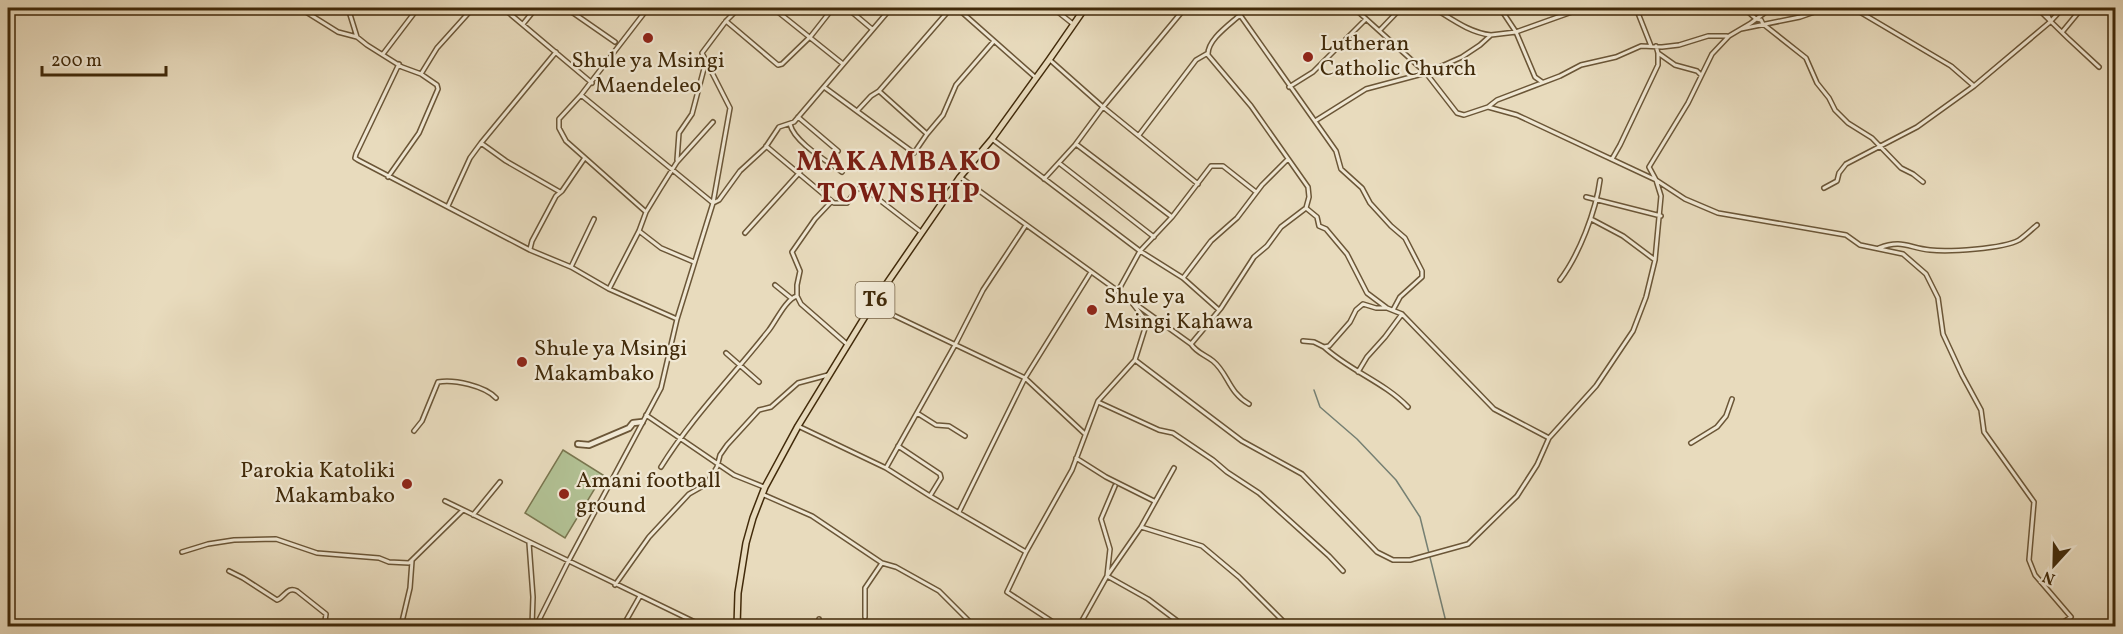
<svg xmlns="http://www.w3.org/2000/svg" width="2123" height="634" font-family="Vollkorn,serif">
	<rect width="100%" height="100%" fill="#e8dbbd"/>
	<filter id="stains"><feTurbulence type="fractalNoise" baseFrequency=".00333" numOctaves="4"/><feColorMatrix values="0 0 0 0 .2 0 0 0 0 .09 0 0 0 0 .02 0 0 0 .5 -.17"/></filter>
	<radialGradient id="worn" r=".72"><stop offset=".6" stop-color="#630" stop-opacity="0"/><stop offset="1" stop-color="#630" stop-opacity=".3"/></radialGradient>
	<path fill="#b2c194" stroke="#7a764f" stroke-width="1.5" d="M563,450L603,475L565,538L525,513Z"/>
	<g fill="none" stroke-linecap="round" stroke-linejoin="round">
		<path stroke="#768073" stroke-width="1.5" d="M1314,390L1320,407L1357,439L1396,480L1420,517L1447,626"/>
		<defs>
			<path id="minor" d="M348,8L357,37L367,45L402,67L421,74L437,85L438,89L419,133L388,177
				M503,8L592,83
				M566,8L615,42
				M648,8L581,95L713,203
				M773,8L843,64
				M847,8L872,29
				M951,8L879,91L927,134L943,115L956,85L994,41
				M957,8L1035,77
				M1053,8L1073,24
				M1232,8L1240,15L1336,151L1341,169L1362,188L1370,203L1391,226L1405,238L1422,271V277L1400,297L1393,310
				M1500,8L1516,32L1535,77L1542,82
				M1636,8L1651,46
				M1744,8L1756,19L1761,20L1763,24L1806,58L1817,83L1829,98L1835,110L1848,123L1872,138L1901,168L1913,174L1923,182
				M1771,8L1751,23L1729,36L1712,54L1688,103L1649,167L1656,180L1685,199L1718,213L1846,235L1860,245L1903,254L1926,274L1938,298L1943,334L1962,375L1981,410L1984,432L2034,502L2029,560L2035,575L2071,617L2058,626
				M1853,8L1951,66L1974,86L2050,22L2063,8
				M2037,8C2057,28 2078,48 2099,67
				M2045,8L2050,20
				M306,12L338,32L357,37
				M1440,12C1456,22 1472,33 1491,35
				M1240,15C1229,25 1207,40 1208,55L1251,106L1308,187L1309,197L1306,208L1317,217L1319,226L1326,229L1347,254L1367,293L1387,308L1402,314L1494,409L1549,438
				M726,21L778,65L782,64L811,36L833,8
				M523,24L536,8
				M1741,29L1800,17L1826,8
				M1380,30L1401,8
				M2063,31L2082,8
				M1658,53L1675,65L1697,71L1701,75
				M383,54L418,8
				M1050,60L1103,107L1198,184
				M399,64L356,154L355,158L358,160L530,250L571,267L609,289L677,319
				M421,74L437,48L473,8
				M824,87L914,153L927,134
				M1289,87L1313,72L1366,19
				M581,95L559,119V128L566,141L646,212
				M1488,107L1497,100L1560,76L1581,65L1616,57L1641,46L1662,47L1679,45L1708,36H1727
				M858,110L871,96L879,91
				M798,117L838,151
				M1315,121L1366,89L1426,73L1462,57L1480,45L1491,35L1516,32L1583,8
				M790,124C794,142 827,161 842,172
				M1139,135L1196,60L1208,53
				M992,139L1140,251L1183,278L1219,310
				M481,143L506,161L560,192
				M1076,144L1172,217
				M766,146L834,203H847L857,189L864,188L921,232
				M1612,159L1620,145L1658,65V53L1656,46
				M677,160L679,133L692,114L706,61
				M1059,163L1154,237
				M960,177L1129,299
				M1044,179L1075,145L1103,107L1185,8
				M1824,188L1837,181L1839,173L1846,164L1917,127L1974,86
				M1586,197L1661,216
				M831,202L815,219L792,252L800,271L797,285V296L801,304L848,345
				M713,203L719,200L740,171L765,148L779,127L794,122L891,8
				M448,206L470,158L481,143L556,52
				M1591,219L1623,236L1655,260
				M639,231L661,248L694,262
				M745,233L800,172
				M1879,248C1902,239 1909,248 1930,250C1948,252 2003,249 2019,240C2025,236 2031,230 2037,225
				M530,249L532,241L556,196L562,191L584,159
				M571,267L594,219
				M1183,278L1211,241L1237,218L1262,185L1288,159
				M1560,280C1579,255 1596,211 1600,180
				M775,285L791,298
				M609,289L639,231L646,212L660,189L677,162L713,122
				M1118,291L1140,251L1172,217L1211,166H1223L1256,192
				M1134,303L1191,344
				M872,305L1025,378L1085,434
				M1303,341L1314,342L1324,347L1329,346L1350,322L1356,310L1363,304L1376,308H1387
				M1324,347C1350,371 1384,382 1408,407
				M726,353L759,382
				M1135,360L1242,441L1302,474L1377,552L1393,560H1410L1468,544L1517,496L1537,465L1549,438L1596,386L1633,331L1646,297L1655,260L1661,196L1656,180L1517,115L1488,107L1464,115L1457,113L1426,73L1354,8
				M1358,372L1367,357L1385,337L1402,314
				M1098,402L1159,430L1173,433L1213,460L1227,472L1259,493L1329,556L1343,571
				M1249,404C1228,392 1228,373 1213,361C1204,354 1197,353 1191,344L1221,308L1254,257L1267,246L1281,227L1306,208
				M917,413L936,425L949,426L965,436
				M646,415L734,475L764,487
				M798,426L886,468L930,496L1026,552
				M414,431L422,421L438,382C454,379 485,386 496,398
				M1691,443L1717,427L1726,416L1732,399
				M898,446L940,474L941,478L930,496
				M1076,458L1106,477L1154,501
				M661,467C692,417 732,377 769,330C776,321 786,299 797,296
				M886,468L955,345L983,290L1026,225
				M1115,486L1101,519L1110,549L1107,576L1148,599L1184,626
				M762,494L812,516L882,563L865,588V617
				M445,501L703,626
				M959,512L1025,378L1091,272
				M473,515L500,482
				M1141,527L1202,546L1239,577L1288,626
				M529,543L533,597L532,626
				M182,552L208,544L234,540L276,539L317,553L379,558L389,562L409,563L463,510
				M882,563L896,567L939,591L974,626
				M229,571L243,578L277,600C285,597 287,586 297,591L326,614L325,621L320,626
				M615,585L649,537L689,494L703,486L709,480L717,467L720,455L727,445L759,410L771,407L798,383L828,375
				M401,626L410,588L412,561
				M536,626L568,562L661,388L677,319L713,203L730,108L702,53L726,21L739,8
				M623,626L640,596
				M818,626L819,619
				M1059,626L1007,592L1026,552L1072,470L1098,401L1135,360L1147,322L1129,299
				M1079,626L1107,576L1141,527L1174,468"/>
			<path id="tertiary" d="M578,444L589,445L629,428L633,423L642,422"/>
			<path id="trunk" d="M737,626L738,593L746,543L753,518L765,487L798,426L872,305L960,177L992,139L1049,60L1085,8"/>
		</defs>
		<use href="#minor" stroke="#6b5637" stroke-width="6"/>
		<use href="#tertiary" stroke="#6b5637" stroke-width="8"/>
		<use href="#trunk" stroke="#412a0a" stroke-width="8"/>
		<use href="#minor" stroke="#f0e8d4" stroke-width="3"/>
		<use href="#tertiary" stroke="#f0e8d4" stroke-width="4.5"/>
		<use href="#trunk" stroke="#e8dbbd" stroke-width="5"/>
	</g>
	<g fill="#8f2418" stroke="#f0e8d4" stroke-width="2">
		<circle cx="648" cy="38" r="6"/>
		<circle cx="1308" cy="57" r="6"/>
		<circle cx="1092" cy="310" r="6"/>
		<circle cx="522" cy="362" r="6"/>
		<circle cx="407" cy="484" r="6"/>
		<circle cx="564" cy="494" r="6"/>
	</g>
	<g text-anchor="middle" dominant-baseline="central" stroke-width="4.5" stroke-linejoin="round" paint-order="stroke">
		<rect fill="#f0e8d4" stroke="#766347" stroke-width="1.5" x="855.5" y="282" width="39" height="36" rx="4.5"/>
		<g font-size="21" font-weight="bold" fill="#412a0a">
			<text x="875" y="300">T6</text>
		</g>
		<g font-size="22" fill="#412a0a" stroke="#f0e8d4" text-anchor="start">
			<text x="1320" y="44">Lutheran<tspan x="1320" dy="25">Catholic Church</tspan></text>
			<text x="648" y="61" text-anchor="middle">Shule ya Msingi<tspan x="648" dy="25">Maendeleo</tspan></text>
			<text x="1104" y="297">Shule ya<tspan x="1104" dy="25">Msingi Kahawa</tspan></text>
			<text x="534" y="349">Shule ya Msingi<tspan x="534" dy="25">Makambako</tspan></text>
			<text x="395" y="471" text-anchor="end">Parokia Katoliki<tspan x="395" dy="25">Makambako</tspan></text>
			<text x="576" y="481">Amani football<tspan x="576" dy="25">ground</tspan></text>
		</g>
		<g font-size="28" font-weight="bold" letter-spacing="1.5" fill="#7a1f14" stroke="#f0e8d4">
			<text x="899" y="162">MAKAMBAKO<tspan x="899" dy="32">TOWNSHIP</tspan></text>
		</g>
	</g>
	<rect width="2123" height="634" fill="none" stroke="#e8dbbd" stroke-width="30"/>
	<rect x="9" y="9" width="2105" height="616" fill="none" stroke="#412a0a" stroke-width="3"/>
	<rect x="15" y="15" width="2093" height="604" fill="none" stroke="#412a0a" stroke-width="1.5"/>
	<g transform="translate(2054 565) rotate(202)" stroke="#f0e8d4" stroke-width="4.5" paint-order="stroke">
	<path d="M0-4.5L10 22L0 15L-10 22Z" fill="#412a0a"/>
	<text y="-9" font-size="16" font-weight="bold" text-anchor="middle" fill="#412a0a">N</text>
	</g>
	<path d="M42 66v9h124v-9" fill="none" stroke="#412a0a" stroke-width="3"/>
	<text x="51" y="66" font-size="18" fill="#412a0a" stroke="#f0e8d4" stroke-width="4.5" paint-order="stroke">200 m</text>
	<rect width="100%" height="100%" filter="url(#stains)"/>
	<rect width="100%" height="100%" fill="url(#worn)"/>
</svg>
